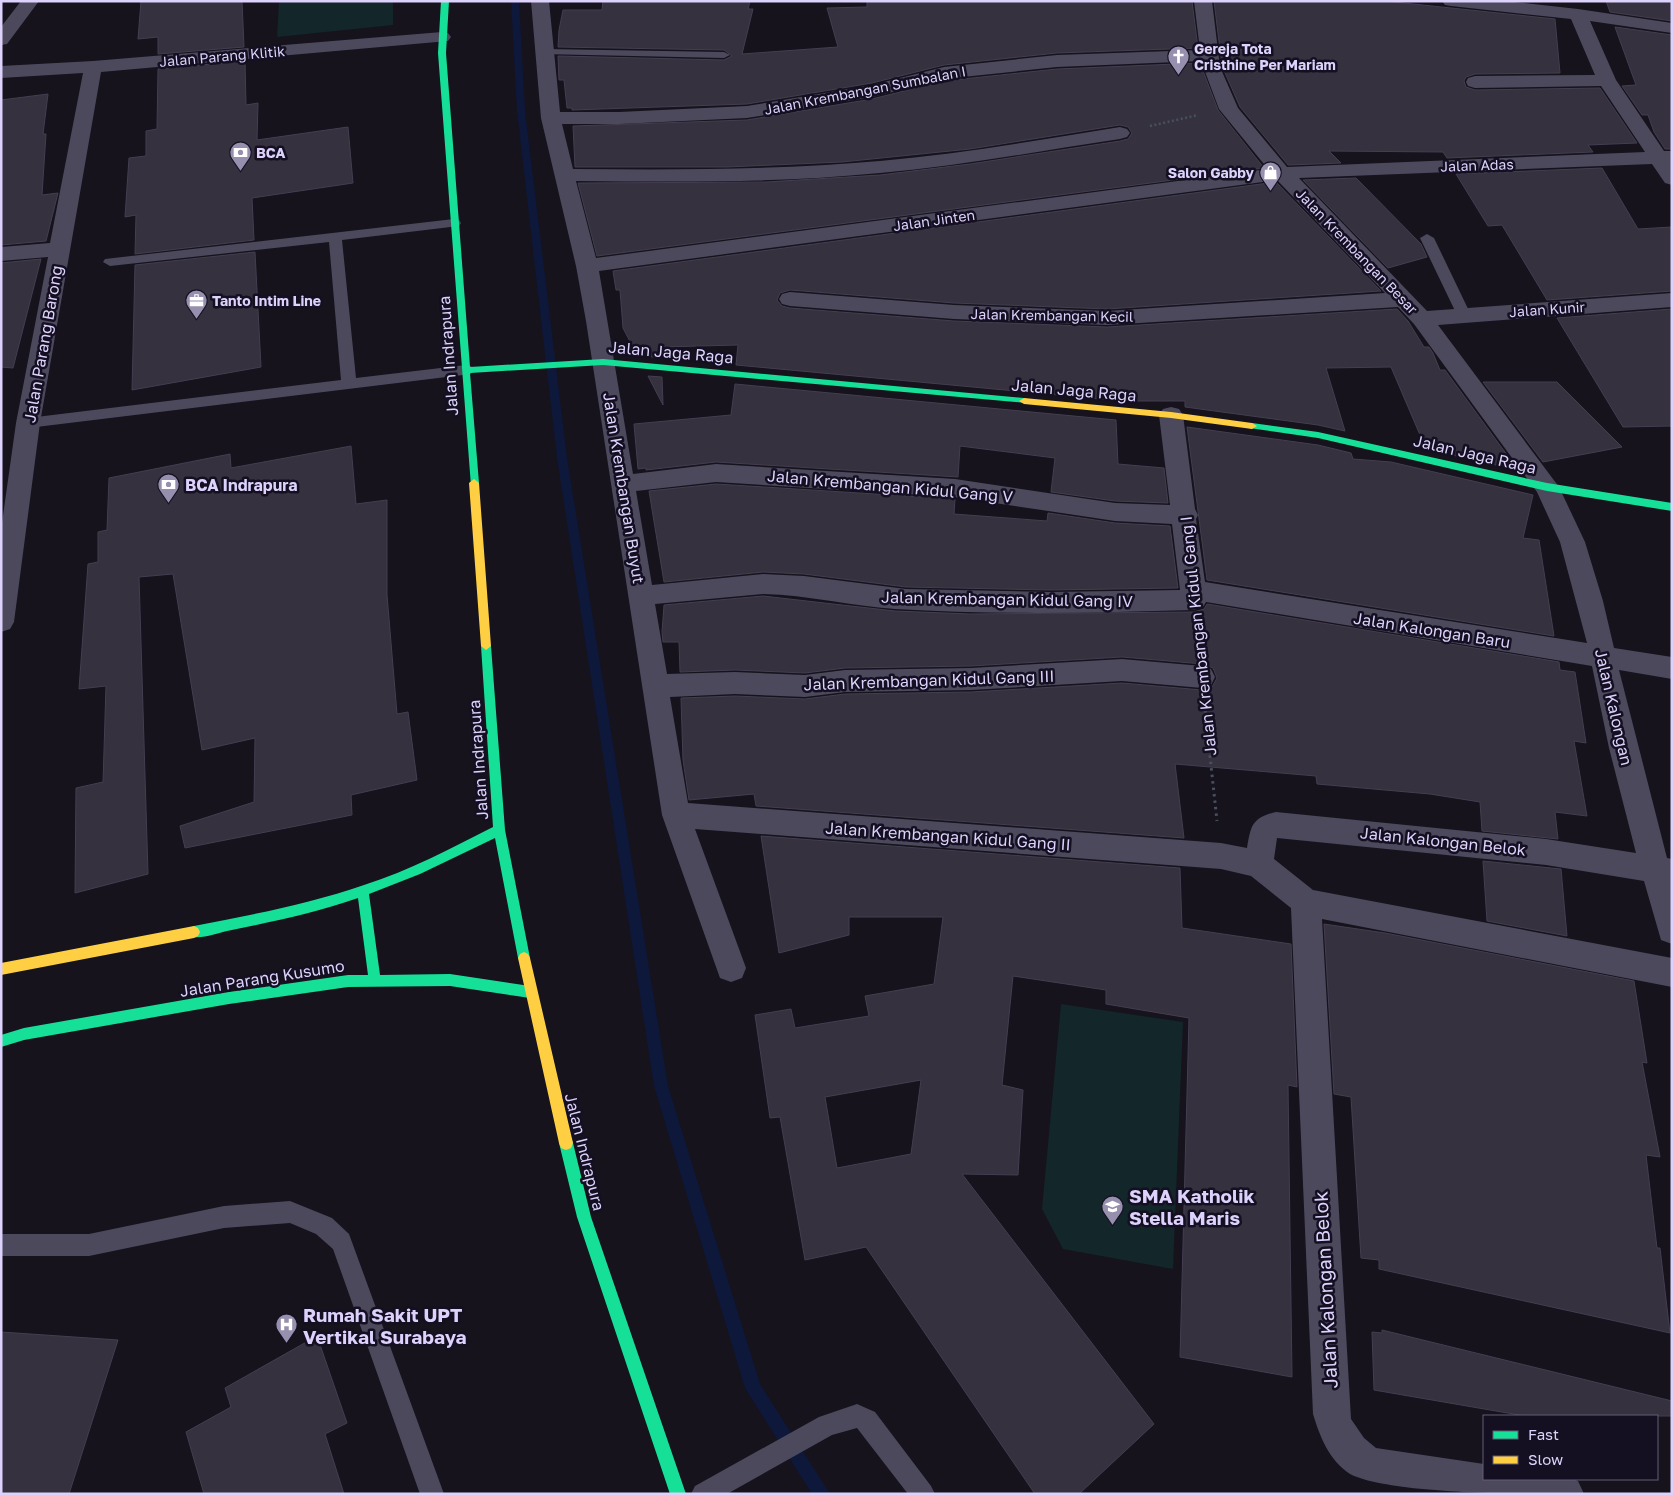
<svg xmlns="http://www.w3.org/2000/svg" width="1673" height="1495" font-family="'Golos Text',sans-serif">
	<rect width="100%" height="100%" fill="#16131d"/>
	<path fill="#132629" d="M279,1H393V25L277,37Z
		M1061,1004L1183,1022L1173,1269L1063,1249L1042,1209Z"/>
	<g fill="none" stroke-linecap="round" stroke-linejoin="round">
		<path fill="#0e183a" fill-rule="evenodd" d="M511,1H519L525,111L567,458L668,1086L760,1384L830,1494H812L745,1388L654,1086L557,458L517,111Z"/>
	</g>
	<path fill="#35313f" stroke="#443e51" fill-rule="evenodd" d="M141,1H242L244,47L158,54V37L138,39Z
		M603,1H750L748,9H753L742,54L838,47L827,8L867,7V1H1192L1198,48L1057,53L944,65L872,83L747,104L572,110V108H567L564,80H559L558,56L724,60L732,56L724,50L558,47L559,30L563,10H602Z
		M1214,1H1385L1555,19L1560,73L1475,74L1466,77L1464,81L1466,87L1475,90L1600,88L1637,143L1588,145L1593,152L1447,158L1443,152L1329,151L1341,163L1288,165L1240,107L1222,66Z
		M1606,1H1672V21L1610,12Z
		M1615,27L1672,35V149H1665L1654,132L1648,115H1642L1622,86L1636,85Z
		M245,61L246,105L258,103L257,140L348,127L353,183L252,198L254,240L135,254L136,215L125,217L129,158L146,156V131L157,129L158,69Z
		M1200,63L1218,110L1264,168L597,256L578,183L766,182L880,175L970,164L1120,141L1128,139L1132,133L1128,127L1120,125L970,149L842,162L727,167H575L573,126L747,120L872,99L944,81L1057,69Z
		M48,94L43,134H46L42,195L58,193L46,241L1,245V100Z
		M1602,168L1638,229L1672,227V291L1547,300L1502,225L1488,226L1456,174Z
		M1356,178L1421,244L1427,257L1388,268L1303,180Z
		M1276,182L1381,291L1107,309L954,303L790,290L780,293L777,300L782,306L790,308L954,321L1107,327L1397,309L1408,321L1424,347H1429L1433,353L1440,370H1445L1518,470L1426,449L1391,367L1326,368L1345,431L1318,425L1185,407V401H1123L736,365L738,345L661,347V358L637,355L623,328L620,290H616L613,271Z
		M255,252L261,367L132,390L135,265Z
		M41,259L13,368L1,367V263Z
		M1672,309V426L1623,427L1557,318Z
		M648,376L662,377L663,405Z
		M1483,382H1557L1622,447L1543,462Z
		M735,384L1116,420L1118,464L1164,468L1168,503L1115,501L1051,492L1055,458L960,446L958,477L716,462L646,470V468L638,469L634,424L731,415Z
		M1187,427L1318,445L1351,453L1353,459L1391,462L1533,495L1523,538L1539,540L1554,636L1207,580Z
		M351,446L356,504L387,500V595L397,714L408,712L417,780L351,795L352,815L185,848L180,826L254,802L255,738L202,750L173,574L139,577L148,874L75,893L76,788L103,782L106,686L79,689L88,564L98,562V532L107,530L109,478L230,454L231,468Z
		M716,484L955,499L954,514L1047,521L1048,513L1115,523L1170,526L1178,588L1050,590L906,587L804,574L763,572L664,582L649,491Z
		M763,596L895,611L970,614L1194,612L1204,609L1207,604L1559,662L1560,670L1575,672L1586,743L1574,741L1587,816L1555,812L1558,839L1482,831L1480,802L1430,794L1317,784L1316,776L1175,764L1184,838L756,806L754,794L689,800L683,760L681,698L735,696L805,699L845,694L971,692L1122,683L1202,690L1212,687L1217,678L1213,668L1203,664L1122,657L971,666L845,668L805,673L735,670L680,672L679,642H663L662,632L664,605Z
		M761,836L1180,868L1182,928L1291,944L1297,1087L1288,1085L1292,1377L1180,1357L1189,1018L1106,1004V990L1013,976L1002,1085L1023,1090L1018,1175L962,1174L1154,1424L1079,1494H1035L866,1247L805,1260L780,1117L770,1118L755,1015L791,1009L795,1028L869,1016L865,996L934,984L943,917H849V935L779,953ZM921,1080L911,1154L837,1168L825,1097Z
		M1483,861L1561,869L1567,936L1487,921Z
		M1324,924L1385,933L1634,981L1647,1063L1642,1062L1660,1157L1646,1155L1657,1248H1660L1670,1333L1379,1269V1260L1361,1258L1351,1097L1334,1094Z
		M1382,1330L1672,1401V1416H1525L1374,1390L1372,1332L1382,1333Z
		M1,1332L118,1340L69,1494H1Z
		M317,1336L347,1423L325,1434L344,1494H204L186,1432L231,1407L225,1388Z"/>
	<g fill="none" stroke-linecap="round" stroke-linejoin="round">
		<path stroke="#47505e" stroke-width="2.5" stroke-dasharray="2 2.5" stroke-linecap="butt" d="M1150,126L1198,115"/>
		<path stroke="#47505e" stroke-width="3" stroke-dasharray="2.5 4" stroke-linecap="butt" d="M1205,710L1217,821"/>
		<path fill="#4c495d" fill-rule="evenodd" d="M545,49L724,52L730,55L724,58L541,54L539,52Z
			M454,219L459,220L461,223L459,226L342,240L356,378L466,365L471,366L473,370L471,374L28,428L23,427L21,423L23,419L28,418L341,380L329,242L110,266L103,262L105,259Z
			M1427,234L1434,238L1471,315L1469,318L1464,320L1457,315L1420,238Z
			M290,1201L332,1218L349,1234L444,1494H420L333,1249L316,1234L290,1223L224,1228L89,1256H1V1234H89L224,1206Z
			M857,1404L875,1412L931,1486L935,1494H908L857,1428L832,1435L727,1494H691L695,1486L819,1417Z"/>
		<path fill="#4c495d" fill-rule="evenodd" d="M21,1H39L7,44L1,45V27Z
			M531,1H549L560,112H619L747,106L872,85L944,67L1057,55L1200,50L1194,1H1212L1220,67L1238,108L1287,167L1645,152L1601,86L1475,88L1468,86L1466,82L1468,78L1475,76L1595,75L1571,19L1451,6L1445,5L1442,1H1505L1578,9L1672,23V33L1590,21L1616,80L1664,151H1672V185L1665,183L1652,164L1299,178L1427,311L1672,293V307L1438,325L1559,487L1585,542L1603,601L1614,648L1672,657V679L1619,670L1667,858L1672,859V944L1661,940L1644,881L1546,865L1277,838L1274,859L1313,890L1672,958V987L1322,919L1351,1419L1364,1438L1376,1448L1484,1464V1479H1573L1578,1481L1584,1494C1530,1494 1392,1495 1350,1474C1329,1460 1320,1437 1313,1414L1291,908L1251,876L1221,869L695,829L746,968L742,978L731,982L720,978L662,815L586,321L576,266L541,118ZM1201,61L1219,109L1268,169L596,258L576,181C678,182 779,183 880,173C960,166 1040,151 1120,139L1127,137L1130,133L1127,129L1120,127C1040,140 960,154 880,161C778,170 676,170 573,169L562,124H619L747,118L872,97L944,79L1057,67ZM1277,180L1385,293L1107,311L954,305L790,292L782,294L779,299L782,304L790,306L954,319L1107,325L1398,307L1414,324L1537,492L1560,542L1587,643L1205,582L1196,519L1198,515L1195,509L1183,415L1179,409L1171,407L1163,409L1159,415L1170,505L1115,503L955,479L716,464L633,474L599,271ZM716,482L955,497L1115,521L1172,524L1180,590L1050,592L906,589L804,576L763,574L652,585L636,491ZM763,594C808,595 851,606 895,609C994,615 1095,613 1194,610L1203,607L1206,602L1592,666L1609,748L1636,853L1546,839L1276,812C1252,818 1251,825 1247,848L1221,843L688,803L670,697L735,694L805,697L845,692L971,690L1122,681L1202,688L1211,685L1215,677L1211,669L1202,666L1122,659L971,668L845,670L805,675L735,672L667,674L655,604Z
			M442,32L448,33L451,37L448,41L101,72L40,423L14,622L10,629L1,632V530L16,423L48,257L1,261V247L50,243L83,73L1,78V66L93,61Z"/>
		<path fill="#16e098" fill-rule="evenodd" d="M441,1H449L446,53L470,367L603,359L1024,398L1027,399V403L603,365L470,373L479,483L474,487L471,486L438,53Z
			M1252,423L1318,432L1547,483L1672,503V511L1547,491L1318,438L1249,428V424Z
			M486,642L491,646L505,830L530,958L528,962L524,964L520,962L518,958L495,838L420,874L369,894L380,975L450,974L530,986L534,988L536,992L534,996L530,998L450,986L348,987L229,1004L24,1040L1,1047V1035L24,1028L229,992L348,975H368L358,898C315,913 271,922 227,931C217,933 200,940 190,936L188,932L190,928L194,926C251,915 309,904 364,885C409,871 451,848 493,827L481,646Z
			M566,1136L571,1138L573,1143L591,1217L686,1494H670L577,1217L559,1143L561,1138Z"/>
		<path fill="#ffcf43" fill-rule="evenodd" d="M1024,398L1171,412L1252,423L1257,426L1252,429L1171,418L1024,404L1019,401Z
			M474,479L479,483L491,646L486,650L481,646L469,483Z
			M194,926L198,928L200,932L198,936L194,938L1,975V963Z
			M524,952L528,954L530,958L573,1143L571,1148L566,1150L561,1148L559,1143L518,958L520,954Z"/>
	</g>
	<defs>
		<symbol id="church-pin" viewBox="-11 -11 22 30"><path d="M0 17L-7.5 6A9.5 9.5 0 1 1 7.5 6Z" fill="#978fae" stroke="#140f21"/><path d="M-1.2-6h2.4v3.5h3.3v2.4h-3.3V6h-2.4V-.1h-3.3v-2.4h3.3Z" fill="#fff"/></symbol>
		<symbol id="bank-pin" viewBox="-11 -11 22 30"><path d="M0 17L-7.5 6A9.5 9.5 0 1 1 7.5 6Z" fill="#978fae" stroke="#140f21"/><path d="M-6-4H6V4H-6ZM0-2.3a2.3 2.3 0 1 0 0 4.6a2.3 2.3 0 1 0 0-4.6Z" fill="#fff"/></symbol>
		<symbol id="shop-pin" viewBox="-11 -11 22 30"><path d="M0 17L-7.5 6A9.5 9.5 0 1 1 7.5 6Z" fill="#978fae" stroke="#140f21"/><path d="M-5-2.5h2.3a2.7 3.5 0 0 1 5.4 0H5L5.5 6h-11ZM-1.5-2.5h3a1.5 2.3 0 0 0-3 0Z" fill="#fff"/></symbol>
		<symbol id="office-pin" viewBox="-11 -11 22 30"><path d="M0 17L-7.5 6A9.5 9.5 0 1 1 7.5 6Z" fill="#978fae" stroke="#140f21"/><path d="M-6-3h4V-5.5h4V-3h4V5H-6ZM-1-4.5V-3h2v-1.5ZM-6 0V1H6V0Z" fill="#fff"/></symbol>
		<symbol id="school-pin" viewBox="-11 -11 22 30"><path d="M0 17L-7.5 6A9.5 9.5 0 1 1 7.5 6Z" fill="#978fae" stroke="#140f21"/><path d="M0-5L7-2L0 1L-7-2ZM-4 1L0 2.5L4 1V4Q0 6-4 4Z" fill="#fff"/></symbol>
		<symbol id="hospital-pin" viewBox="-11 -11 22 30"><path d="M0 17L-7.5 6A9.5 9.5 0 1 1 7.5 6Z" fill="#978fae" stroke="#140f21"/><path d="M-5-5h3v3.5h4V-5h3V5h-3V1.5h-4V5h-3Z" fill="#fff"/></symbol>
	</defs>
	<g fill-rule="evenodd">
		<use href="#church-pin" x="1166" y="44" width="25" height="34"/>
		<use href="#bank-pin" x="228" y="140" width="25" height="34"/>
		<use href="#shop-pin" x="1258" y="160" width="25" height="34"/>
		<use href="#office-pin" x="184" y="288" width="25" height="34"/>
		<use href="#bank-pin" x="156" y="472" width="25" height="34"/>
		<use href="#school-pin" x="1100" y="1194" width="25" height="34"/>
		<use href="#hospital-pin" x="274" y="1312" width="25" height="34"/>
	</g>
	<g text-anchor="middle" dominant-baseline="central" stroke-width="5" stroke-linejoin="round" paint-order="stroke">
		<g font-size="14" font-weight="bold" fill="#dcd2fc" stroke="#140f21" text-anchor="start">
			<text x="1194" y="48">Gereja Tota<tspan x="1194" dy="16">Cristhine Per Mariam</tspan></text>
			<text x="256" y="152">BCA</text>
			<text x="1254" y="172" text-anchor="end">Salon Gabby</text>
			<text x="212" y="300">Tanto Intim Line</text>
		</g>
		<g font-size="14" fill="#dcd2fc" stroke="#140f21">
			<text transform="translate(222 56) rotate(-5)">Jalan Parang Klitik</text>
			<text transform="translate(865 90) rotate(-11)">Jalan Krembangan Sumbalan I</text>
			<text transform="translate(1477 165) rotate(-2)">Jalan Adas</text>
			<text transform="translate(934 220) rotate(-8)">Jalan Jinten</text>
			<text transform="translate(1357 251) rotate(46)">Jalan Krembangan Besar</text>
			<text transform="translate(1547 309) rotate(-4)">Jalan Kunir</text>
			<text transform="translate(1052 315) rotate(1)">Jalan Krembangan Kecil</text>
		</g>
		<g font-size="16" fill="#dcd2fc" stroke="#140f21">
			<text transform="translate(43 344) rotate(-80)">Jalan Parang Barong</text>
			<text transform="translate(671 352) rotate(5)">Jalan Jaga Raga</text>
			<text transform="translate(448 356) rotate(-94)">Jalan Indrapura</text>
			<text transform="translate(1074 390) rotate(5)">Jalan Jaga Raga</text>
			<text transform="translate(1475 454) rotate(13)">Jalan Jaga Raga</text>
			<text transform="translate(890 486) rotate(5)">Jalan Krembangan Kidul Gang V</text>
			<text transform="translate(624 488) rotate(81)">Jalan Krembangan Buyut</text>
			<text transform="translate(1007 599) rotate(1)">Jalan Krembangan Kidul Gang IV</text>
			<text transform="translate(1432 630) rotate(9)">Jalan Kalongan Baru</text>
			<text transform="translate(1198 636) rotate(-96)">Jalan Krembangan Kidul Gang I</text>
			<text transform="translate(929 680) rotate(-2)">Jalan Krembangan Kidul Gang III</text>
			<text transform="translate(1614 707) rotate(77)">Jalan Kalongan</text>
			<text transform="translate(478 760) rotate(-94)">Jalan Indrapura</text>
			<text transform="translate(948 836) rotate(4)">Jalan Krembangan Kidul Gang II</text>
			<text transform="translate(1443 841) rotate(6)">Jalan Kalongan Belok</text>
			<text transform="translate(262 978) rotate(-9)">Jalan Parang Kusumo</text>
			<text transform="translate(585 1152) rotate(76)">Jalan Indrapura</text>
		</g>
		<g font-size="16" font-weight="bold" fill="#dcd2fc" stroke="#140f21" text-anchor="start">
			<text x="185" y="485">BCA Indrapura</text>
		</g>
		<g font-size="19" font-weight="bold" fill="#dcd2fc" stroke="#140f21" text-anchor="start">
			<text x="1129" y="1195">SMA Katholik<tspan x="1129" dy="22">Stella Maris</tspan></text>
			<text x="303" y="1314">Rumah Sakit UPT<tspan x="303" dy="22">Vertikal Surabaya</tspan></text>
		</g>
		<g font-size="19" fill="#dcd2fc" stroke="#140f21">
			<text transform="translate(1325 1290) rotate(-93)">Jalan Kalongan Belok</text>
		</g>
	</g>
	<rect width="1673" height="1495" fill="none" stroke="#dcd2fc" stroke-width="5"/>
	<rect x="1483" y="1415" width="175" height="65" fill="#140f21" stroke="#645d79"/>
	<rect x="1493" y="1431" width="25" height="8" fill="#16e098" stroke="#645d79"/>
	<text x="1528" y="1440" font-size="15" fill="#dcd2fc">Fast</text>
	<rect x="1493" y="1456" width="25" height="8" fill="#ffcf43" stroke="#645d79"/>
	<text x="1528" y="1465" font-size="15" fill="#dcd2fc">Slow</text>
</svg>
